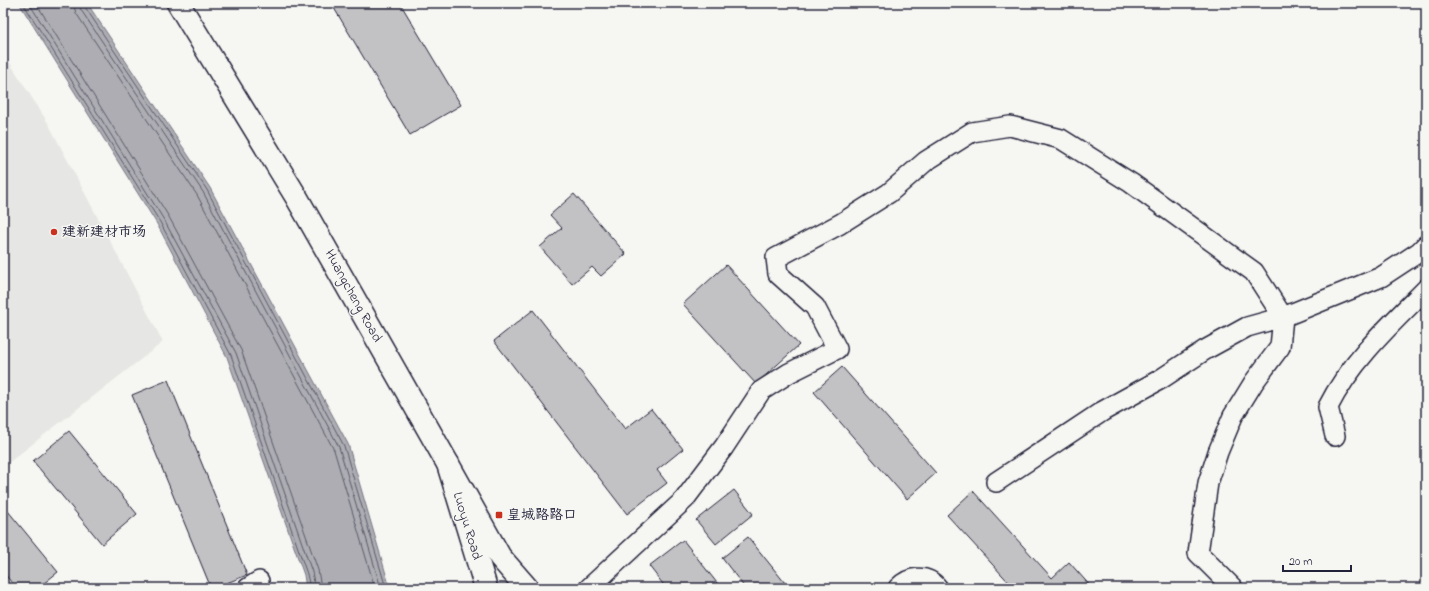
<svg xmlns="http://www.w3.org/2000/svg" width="1429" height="591" font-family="'Indie Flower','LXGW WenKai TC',sans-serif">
	<rect width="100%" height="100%" fill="#f6f6f2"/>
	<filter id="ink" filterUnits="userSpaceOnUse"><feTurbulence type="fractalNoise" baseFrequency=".025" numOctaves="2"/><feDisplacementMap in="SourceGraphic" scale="8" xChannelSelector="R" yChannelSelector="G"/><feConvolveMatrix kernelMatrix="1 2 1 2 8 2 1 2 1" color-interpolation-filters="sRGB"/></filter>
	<g filter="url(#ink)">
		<path fill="#e6e6e4" d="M3,52L48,123L163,342L3,467Z"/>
		<path fill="#adadb3" stroke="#757583" d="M19,3H87L210,188L348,444L390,588H306L304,575L227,357L157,224Z"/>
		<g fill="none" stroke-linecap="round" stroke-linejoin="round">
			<path stroke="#5a5a6b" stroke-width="1" d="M23,3L160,222L231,355L307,574L310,588
				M29,3L164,220L236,353L312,572L315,588
				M36,3L169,217L241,350L318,570L321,588
				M73,3L76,13L197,195L334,450L375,588
				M79,3L81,10L203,192L339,447L381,588
				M84,3L85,7L207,190L344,446L386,588"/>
		</g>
		<path fill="#c2c2c4" stroke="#22223b" d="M331,3H400L461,105L410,135Z
			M574,194L626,254L601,276L592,267L572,284L540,247L562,228L550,215Z
			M726,265L799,345L756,384L683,304Z
			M533,310L625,429L651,409L683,449L657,470L667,483L627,514L494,341Z
			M842,367L936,473L907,499L814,392Z
			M168,380L247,575L214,588H211L132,395Z
			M69,431L137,514L102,544L33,461Z
			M734,490L753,514L716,544L696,520Z
			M973,491L1052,578L1069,562L1092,588H1014L947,515Z
			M3,505L58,572L38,588H16L3,572Z
			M748,537L789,588H745L722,558Z
			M683,540L721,588H666L649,566Z"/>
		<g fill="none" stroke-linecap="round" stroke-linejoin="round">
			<defs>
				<path id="minor" d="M1335,436L1328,407C1351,361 1390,325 1426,289
					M996,482L1103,411L1161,379L1205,350L1247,327L1283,317L1381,277L1419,252L1426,245
					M248,588L259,581
					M589,588L684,500L724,447L761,391L789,373L837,349L815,307L778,274L776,258L840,224L889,193L926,161L972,132L1010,126L1061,139L1131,183L1254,272L1283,317L1280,347L1254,382L1233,416L1218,452L1208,483L1198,553L1233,588
					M898,588C909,576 927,574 938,588"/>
				<path id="secondary" d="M178,3L297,198L448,464L486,588"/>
				<path id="primary" d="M448,464L500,557L527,588"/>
			</defs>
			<use href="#minor" stroke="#22223b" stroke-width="22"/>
			<use href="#secondary" stroke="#22223b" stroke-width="25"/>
			<use href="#primary" stroke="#22223b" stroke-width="25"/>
			<use href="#minor" stroke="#f6f6f2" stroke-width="19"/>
			<use href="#secondary" stroke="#f6f6f2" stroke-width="22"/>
			<use href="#primary" stroke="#f6f6f2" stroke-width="22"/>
		</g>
	</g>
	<g fill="#c8321e" stroke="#f6f6f2" stroke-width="1.5">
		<circle cx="54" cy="232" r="4"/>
		<rect x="495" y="511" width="8" height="8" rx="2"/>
	</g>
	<g text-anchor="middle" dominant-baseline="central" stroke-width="3" stroke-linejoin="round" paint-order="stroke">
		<g font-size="14" fill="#22223b" stroke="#f6f6f2" text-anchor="start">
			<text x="62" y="232">建新建材市场</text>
			<text x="507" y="515">皇城路路口</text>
		</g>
		<g font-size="14" fill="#22223b" stroke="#f6f6f2">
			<text transform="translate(353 296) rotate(61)">Huangcheng Road</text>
			<text transform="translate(467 526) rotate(73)">Luoyu Road</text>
		</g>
	</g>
	<rect width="1429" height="591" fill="none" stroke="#f6f6f2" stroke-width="16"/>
	<rect x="8" y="8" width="1413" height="575" fill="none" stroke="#22223b" stroke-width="1.5" filter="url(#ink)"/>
	<path d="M1283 565v6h68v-6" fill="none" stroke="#22223b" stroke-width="2"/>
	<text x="1289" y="565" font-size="12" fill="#22223b" stroke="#f6f6f2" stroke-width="3" paint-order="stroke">20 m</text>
</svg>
